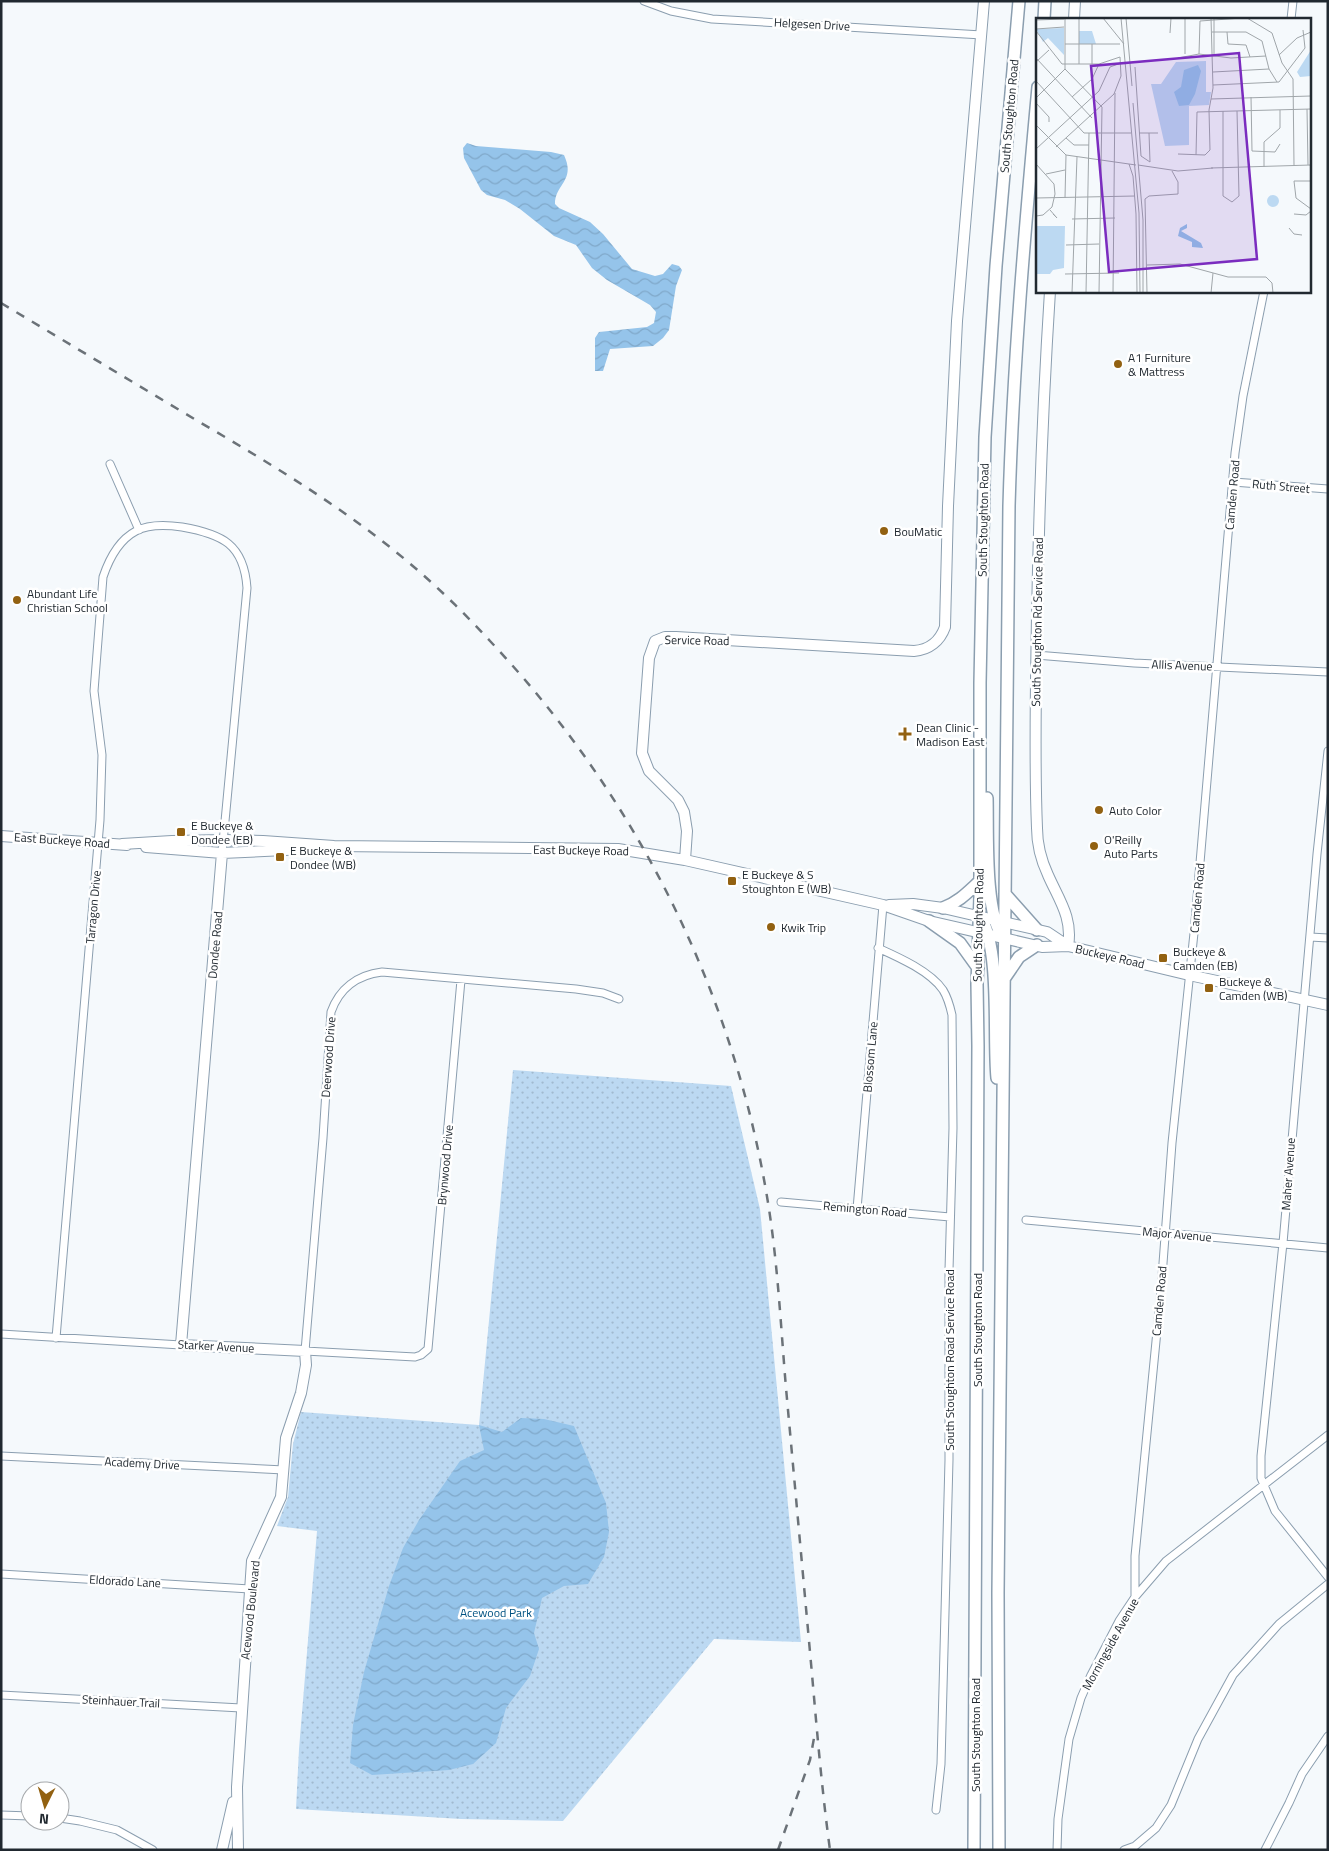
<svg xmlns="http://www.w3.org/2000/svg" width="1329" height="1851" font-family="'Titillium Web',sans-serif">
	<defs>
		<pattern id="park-dots" width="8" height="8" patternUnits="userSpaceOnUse" patternTransform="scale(1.25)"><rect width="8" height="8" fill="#bcd9f2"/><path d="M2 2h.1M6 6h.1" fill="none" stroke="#a1bad0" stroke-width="1.8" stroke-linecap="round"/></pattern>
		<pattern id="water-waves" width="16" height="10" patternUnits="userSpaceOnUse" patternTransform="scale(1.25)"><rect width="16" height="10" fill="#95c4ea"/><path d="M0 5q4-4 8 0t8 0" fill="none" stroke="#80a8c9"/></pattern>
	</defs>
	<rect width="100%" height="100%" fill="#f5f9fc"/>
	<path fill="url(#park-dots)" d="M513,1070L731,1086L760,1209L801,1642L714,1639L563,1821L461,1819L296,1809L299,1749L317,1531L277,1526L288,1497L293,1444L301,1412L479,1425Z"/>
	<path fill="url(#water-waves)" d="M467,143L476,146L551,152L564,155C576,181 555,184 555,204L559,208L590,222L603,234L632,269L655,276L663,274L672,264L679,266L682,270L676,286L669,330L663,338L653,346L610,349L603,371H595V338L599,332L647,327L654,323L656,312L650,305L607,280L592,268L576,245L554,236L520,209L505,200L487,195L481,190L464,158L463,148Z
		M521,1418L544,1419L574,1426L606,1503L609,1532L604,1557L588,1584L564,1586L542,1598L534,1633L539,1649L530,1676L506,1708L496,1743L473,1764L449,1770L372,1775L350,1763L353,1725L364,1672L389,1586L403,1548L419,1520L460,1461L484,1450L479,1425L502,1432Z"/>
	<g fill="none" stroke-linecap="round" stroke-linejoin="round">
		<defs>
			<path id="street" d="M644,1L671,11L712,19L982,35
				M1291,19L1293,1
				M110,464L139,530
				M1233,482L1328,489
				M1036,655L1134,663L1328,672
				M1328,751L1317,854L1283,1243L1261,1456V1478L1275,1511L1328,1577
				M1310,937L1328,938
				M878,948C898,957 930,971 943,990C948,998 950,1006 952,1015L953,1128L949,1270V1460L941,1764L936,1810
				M461,980L428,1349L421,1355L415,1357L305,1351L323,1138L331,1012C339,989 357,975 382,972L576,989L603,993L619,999
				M781,1202L950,1217
				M857,1209L883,905
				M1026,1220L1328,1248
				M1,1334L181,1345
				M56,1338L100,820L102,755L94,691L103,577C109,559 119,540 136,531C149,524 168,525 182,527C222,534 244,544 247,588L222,853
				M1,1456L284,1470
				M1,1574L250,1589
				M1135,1597V1556L1161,1290L1172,1143L1194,933L1235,453L1243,396L1264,291
				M1,1695L241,1708
				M1,1815L30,1816
				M60,1818L80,1821L117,1830L153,1850
				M1057,1850L1058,1819L1069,1739L1081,1698L1091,1675L1119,1621L1135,1597L1166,1561L1328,1435
				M1124,1850L1135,1846L1156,1828L1171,1805L1198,1739L1233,1675L1279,1624L1328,1584
				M1265,1850L1289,1803L1302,1774L1328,1736"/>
			<path id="secondary" d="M1074,19L1075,1
				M1050,291C1043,400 1039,508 1037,616C1036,687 1034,757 1037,828C1037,844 1041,860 1048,875C1059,900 1073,918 1068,946
				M1,836L127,845
				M122,844L172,841L224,840L263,841L334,846L618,849L685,860L883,905L929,921L1042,947L1068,946L1189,975L1328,1005
				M146,847L222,853L306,849
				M222,853L181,1345L305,1351L306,1365L301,1393L286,1438L281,1497L252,1561L237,1787L238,1850
				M685,860L687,831L684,812L678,800L649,771L642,753L649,658L655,641L665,637H676L914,651C929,650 940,641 945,627L948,506L957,321L984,1
				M889,905L913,904L943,908L1047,932L1068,946
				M222,1850L233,1802"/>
			<path id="primary" d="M1044,19L1045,1
				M987,798C988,830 984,913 1003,937
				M1005,894L1037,930
				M943,908C959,902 968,892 980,881
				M981,918C1001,951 993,1037 997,1078
				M929,921L960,943L978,968
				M1004,979L1019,957L1037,945
				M974,1850L978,1046L977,984L980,897V683L985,437L996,266L1019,1
				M999,1850L998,1593L1009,506C1013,366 1025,227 1038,87"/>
		</defs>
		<use href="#street" stroke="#8b9eaf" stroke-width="9"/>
		<use href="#secondary" stroke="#8b9eaf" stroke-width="12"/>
		<use href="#primary" stroke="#8b9eaf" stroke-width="14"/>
		<use href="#street" stroke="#fff" stroke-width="7"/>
		<use href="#secondary" stroke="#fff" stroke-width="10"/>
		<use href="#primary" stroke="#fff" stroke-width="11"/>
		<path stroke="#6b7278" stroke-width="2.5" stroke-dasharray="9 9" stroke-linecap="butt" d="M1,303C66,342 131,381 196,420C261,458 326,497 386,544C423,573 458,606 490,641C638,798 736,996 769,1209C778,1268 781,1329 786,1388C794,1476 802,1564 810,1652C816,1718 821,1784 830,1850
			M778,1850L810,1760L814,1738"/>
	</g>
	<g fill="#926111" stroke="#fff" stroke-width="2">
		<circle cx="1118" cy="364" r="5"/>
		<circle cx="884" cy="531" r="5"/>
		<circle cx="17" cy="600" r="5"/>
		<path d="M902.5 726.5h5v5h5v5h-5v5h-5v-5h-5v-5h5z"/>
		<circle cx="1099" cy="810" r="5"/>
		<rect x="176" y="827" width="10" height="10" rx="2.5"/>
		<circle cx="1094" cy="846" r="5"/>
		<rect x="275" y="852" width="10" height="10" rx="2.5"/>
		<rect x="727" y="876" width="10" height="10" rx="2.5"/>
		<circle cx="771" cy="927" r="5"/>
		<rect x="1158" y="953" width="10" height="10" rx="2.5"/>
		<rect x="1204" y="983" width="10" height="10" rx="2.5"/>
	</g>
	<g text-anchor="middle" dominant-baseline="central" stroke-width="5" stroke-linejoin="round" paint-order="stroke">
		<g font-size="12" fill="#212930" stroke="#fff">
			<text transform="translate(812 24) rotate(3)">Helgesen Drive</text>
			<text transform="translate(1009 116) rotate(-85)">South Stoughton Road</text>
			<text transform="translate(1281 486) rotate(5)">Ruth Street</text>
			<text transform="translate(1232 495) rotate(-85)">Camden Road</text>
			<text transform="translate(983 520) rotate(-89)">South Stoughton Road</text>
			<text transform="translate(1037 622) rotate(-89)">South Stoughton Rd Service Road</text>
			<text transform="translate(697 640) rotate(1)">Service Road</text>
			<text transform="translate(1182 665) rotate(2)">Allis Avenue</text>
			<text transform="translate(62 840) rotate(4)">East Buckeye Road</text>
			<text transform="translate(581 850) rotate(1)">East Buckeye Road</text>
			<text transform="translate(1197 898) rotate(-85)">Camden Road</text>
			<text transform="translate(93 907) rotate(-85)">Tarragon Drive</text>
			<text transform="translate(978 925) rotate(-89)">South Stoughton Road</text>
			<text transform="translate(215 945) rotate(-85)">Dondee Road</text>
			<text transform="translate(1110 956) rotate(13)">Buckeye Road</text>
			<text transform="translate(328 1057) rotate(-86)">Deerwood Drive</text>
			<text transform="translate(870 1057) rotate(-85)">Blossom Lane</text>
			<text transform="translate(445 1165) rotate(-85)">Brynwood Drive</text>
			<text transform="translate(1288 1174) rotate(-86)">Maher Avenue</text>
			<text transform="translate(865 1209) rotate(5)">Remington Road</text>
			<text transform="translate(1177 1234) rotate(5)">Major Avenue</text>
			<text transform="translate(1159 1301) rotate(-85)">Camden Road</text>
			<text transform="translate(977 1330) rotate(-90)">South Stoughton Road</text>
			<text transform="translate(216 1346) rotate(3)">Starker Avenue</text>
			<text transform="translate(949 1360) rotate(-90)">South Stoughton Road Service Road</text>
			<text transform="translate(142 1463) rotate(3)">Academy Drive</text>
			<text transform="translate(125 1581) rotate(3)">Eldorado Lane</text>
			<text transform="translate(250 1610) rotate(-84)">Acewood Boulevard</text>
			<text transform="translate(1110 1644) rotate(-61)">Morningside Avenue</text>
			<text transform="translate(121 1701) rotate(3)">Steinhauer Trail</text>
			<text transform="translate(975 1735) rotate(-90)">South Stoughton Road</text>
		</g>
		<g font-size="12" fill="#212930" stroke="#fff" text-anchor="start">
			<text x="1128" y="357">A1 Furniture<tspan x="1128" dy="14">&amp; Mattress</tspan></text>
			<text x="894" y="531">BouMatic</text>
			<text x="27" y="593">Abundant Life<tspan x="27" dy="14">Christian School</tspan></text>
			<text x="916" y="727">Dean Clinic -<tspan x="916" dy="14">Madison East</tspan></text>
			<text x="1109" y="810">Auto Color</text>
			<text x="191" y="825">E Buckeye &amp;<tspan x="191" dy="14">Dondee (EB)</tspan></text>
			<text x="1104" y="839">O'Reilly<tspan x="1104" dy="14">Auto Parts</tspan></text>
			<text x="290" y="850">E Buckeye &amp;<tspan x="290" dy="14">Dondee (WB)</tspan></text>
			<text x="742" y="874">E Buckeye &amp; S<tspan x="742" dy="14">Stoughton E (WB)</tspan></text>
			<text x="781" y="927">Kwik Trip</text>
			<text x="1173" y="951">Buckeye &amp;<tspan x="1173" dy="14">Camden (EB)</tspan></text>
			<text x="1219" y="981">Buckeye &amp;<tspan x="1219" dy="14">Camden (WB)</tspan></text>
		</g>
		<g font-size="12" fill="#005281" stroke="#fff">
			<text x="496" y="1612">Acewood Park</text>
		</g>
	</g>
	<g transform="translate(1036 18)">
		<rect width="275" height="275" fill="#f5f9fc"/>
		<path d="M231 183a6 6 0 1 1 12 0a6 6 0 1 1-12 0ZM0,208H29L28,250L17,252L14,256H0Z" fill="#bcd9f2"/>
		<path d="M28,10V37L12,20L7,24L0,11ZM43,13H56L60,26H43ZM275,32V58L264,59L261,54ZM170,43V74H175L173,87L153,88V127L129,128L115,66H125L140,44Z" fill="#bcd9f2"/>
		<path d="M162,47L165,53L159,76L153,87L143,88L138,74L145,69L148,52ZM151,206V210L145,213L165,225L167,230L156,229V224L142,218L144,210Z" fill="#95c4ea"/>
		<path fill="none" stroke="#a0a6aa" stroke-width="1" d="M43,0V46M67,0L88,26M85,0L103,195L104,275M90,0L96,68M149,0V36M211,0L236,15L246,45L257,61L258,147M178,1V36M0,2L28,1M0,11L28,9M0,13L26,46H63M176,14H210L226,23L233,51L241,64M191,14L192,26L210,27L214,39M134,15L135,0M29,26H84M56,26V46M163,36L164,3L206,0M243,37L261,20L275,14M0,40L56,100M142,40L163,36L195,40L230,38M0,44L13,32M99,49L105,138L114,144M29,51L66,89L63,275M177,54L233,51M0,63L48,115H95M177,67L243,64L269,30L267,12M215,79L216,133L239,134L244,126M0,80L29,51V0M175,81L275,78M0,85L13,99V104M97,85L107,202V275M271,91L272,147M187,93V178L196,184L203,178L201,93M0,107L30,137L100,147M103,115H122M113,115L114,144M30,120L38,127H53M20,129L78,76L85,58L84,39L63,46L56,61L36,79M0,131L63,73L74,49L85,45M142,136L169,137L174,132L173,92L177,70L175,0M160,137L161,94L275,91M0,146L18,166L19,176L16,189L7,197L0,198M93,146L97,158L100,196L101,275M102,147L142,153L177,150M228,149V124L244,110V92M175,150L275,147M10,156L29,152M275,163H258L260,180L275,191M0,180L99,178M29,180L30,137M14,192L21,200L17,196M258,196L270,197L275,193M36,201L79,200M253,210L258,216L266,217M30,227L63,226M111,247L144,246L192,259H230L236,265L237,275M29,256L83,255M36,275L41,139M50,275L53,115M77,275L79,75M111,275L109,181L113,178L142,176V164L136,153M175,275L177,255"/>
		<path fill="#7b2cbf" fill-opacity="0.15" stroke="#7b2cbf" stroke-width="2.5" d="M203,35L221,241L73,254L55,48Z"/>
		<rect width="275" height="275" fill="none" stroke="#212930" stroke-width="2.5"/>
	</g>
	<rect width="1329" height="1851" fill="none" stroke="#212930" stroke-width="5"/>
	<g transform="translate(45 1806) rotate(185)"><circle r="24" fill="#ffffff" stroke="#a6a9ac"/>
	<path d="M0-4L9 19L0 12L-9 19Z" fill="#926111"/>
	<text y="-8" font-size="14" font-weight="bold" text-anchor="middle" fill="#212930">N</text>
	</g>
</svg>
